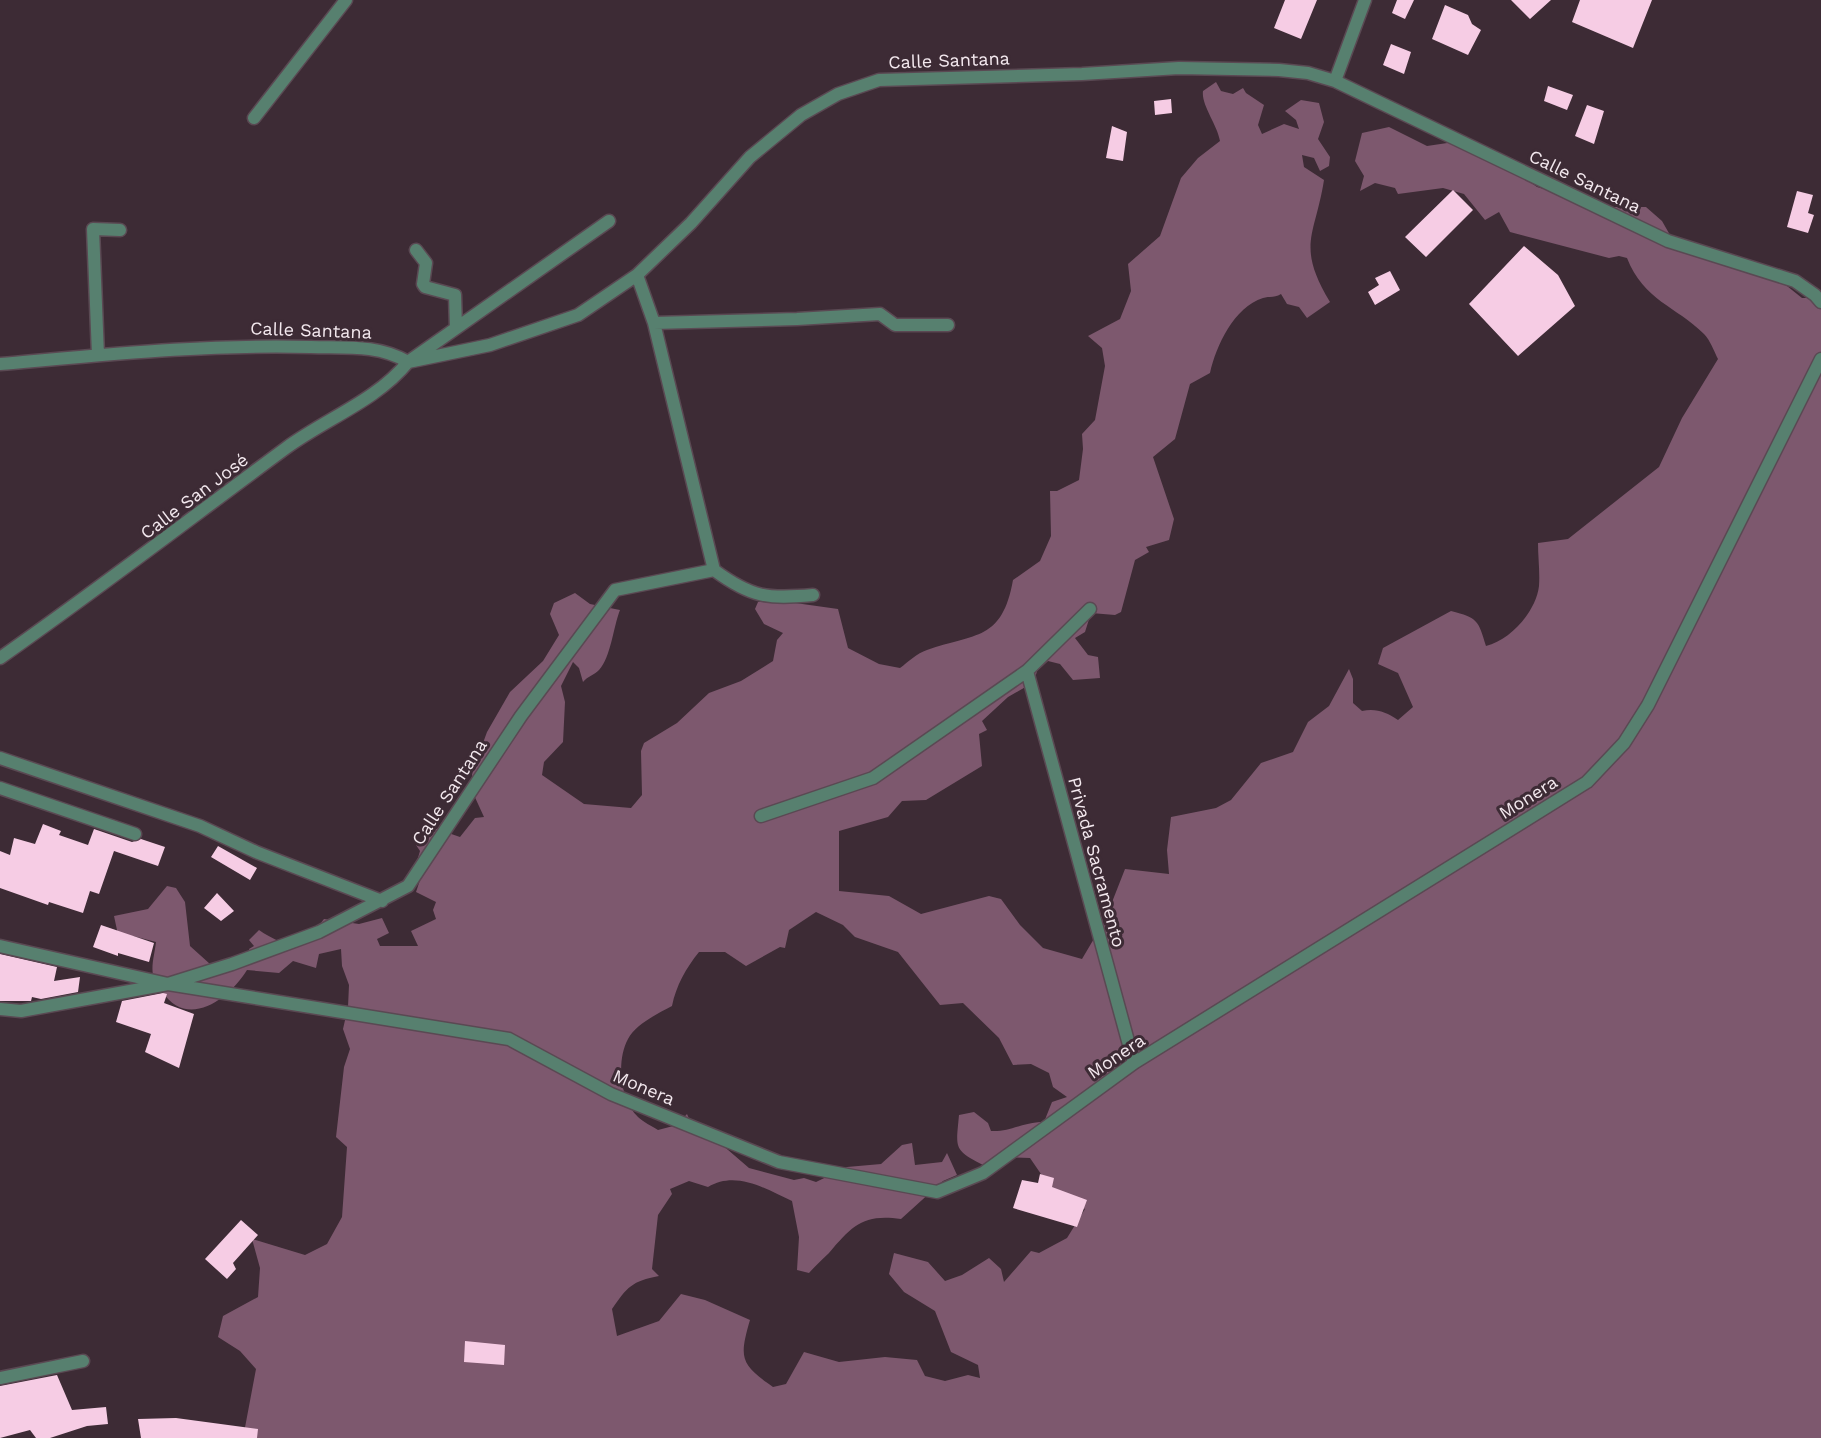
<svg xmlns="http://www.w3.org/2000/svg" width="1821" height="1438" font-family="'Work Sans',sans-serif">
	<rect width="100%" height="100%" fill="#3d2b35"/>
	<path fill="#7d586e" fill-rule="evenodd" d="M1216,82L1221,91L1233,94L1243,88L1246,93L1264,105L1258,125L1262,134L1284,124L1299,129L1296,120L1285,111L1301,100L1319,103L1324,122L1318,139L1330,157L1329,166L1320,171L1314,158L1302,155L1304,167L1324,180C1315,237 1296,245 1330,302L1307,318L1299,307L1287,304L1281,294C1275,298 1270,296 1263,298C1234,307 1216,346 1210,373L1190,384L1175,439L1153,457L1174,519L1169,540L1146,547L1149,552L1135,560L1121,612L1115,615L1091,613L1085,632L1075,638L1088,655L1098,657L1100,678L1073,680L1060,664L1048,661L1037,671L1034,682L1008,697L982,721L987,730L979,734L982,766L926,800L902,801L888,817L839,831V891L889,896L921,914L989,896L1001,899L1020,925L1043,948L1082,959L1105,920L1125,869L1169,874L1167,850L1171,817L1216,808L1231,800L1261,763L1293,752L1308,722L1329,706L1349,669L1353,679V703L1362,711C1376,708 1386,712 1398,720L1413,707L1398,673L1378,664L1383,648L1451,611C1478,618 1478,620 1486,646C1511,640 1536,611 1539,586C1540,572 1538,557 1538,543L1568,539L1659,467L1682,418L1718,359C1714,351 1710,340 1704,334C1676,306 1644,301 1627,258L1619,256L1609,258L1510,232L1499,212L1485,220L1464,194L1443,188L1398,194L1395,188L1375,183L1360,191L1364,176L1355,161L1362,133L1389,127L1427,146L1454,142L1510,168L1537,187L1606,207H1646L1662,221L1670,235L1782,282L1802,298H1821V1438H243L256,1369L240,1351L218,1337L223,1316L258,1297L260,1268L252,1239L305,1255L327,1244L342,1217L347,1147L336,1137L344,1067L350,1049L343,1029L348,1007L349,985L342,966L341,949L319,954L316,968L293,961L279,973L247,970C230,998 187,1031 162,991C159,987 154,980 153,975C151,965 155,952 156,942L133,936L120,944L114,916L148,909L167,886L176,888L185,902L190,946L210,964H224L227,959H251L249,949L254,946L249,940L259,930C290,951 302,947 324,919L359,924L382,918L389,933L377,939L380,946H418L411,931L436,919L433,910L436,902L416,892L420,880L414,871L420,851L416,845L422,843L423,835L431,827L460,837L475,818L484,817L473,793L472,773L487,732L510,692L543,661L559,635L550,614L554,603L575,593L590,604L620,610C613,628 611,657 599,670C594,675 588,676 583,682L579,668L573,662L561,686L565,702L563,742L544,762L542,775L584,804L631,808L642,795L641,751L644,743L677,723L709,693L741,681L773,661L777,640L783,633L764,624L755,609L758,602L774,600L838,609L848,648L879,664L900,668C908,662 917,653 927,650C976,633 1002,641 1013,580L1040,561L1051,536L1050,491H1057L1079,480L1083,449L1082,434L1095,420L1105,366L1102,348L1088,336L1120,319L1131,291L1128,264L1160,236L1181,178L1198,158L1220,141C1217,124 1201,105 1203,91ZM816,912L843,925L855,937L898,952L940,1005L963,1003L999,1038L1013,1065L1031,1064L1049,1073L1053,1087L1067,1097L1052,1102L1044,1122C1022,1122 1011,1132 991,1131L988,1123L974,1112L959,1115C956,1148 953,1150 983,1165L997,1157L1030,1158L1054,1193L1085,1209L1067,1238L1039,1253L1031,1251L1004,1282L1001,1269L989,1258L962,1275L945,1281L928,1262L894,1253L889,1274L904,1292L935,1311L951,1352L978,1365L980,1378L968,1375L945,1381L925,1376L917,1360L885,1357L839,1362L804,1352L786,1384L773,1387C740,1364 739,1358 750,1320L705,1300L681,1294L659,1321L617,1336L612,1309C627,1287 632,1281 659,1276L652,1269L658,1215L672,1194L670,1189L689,1181L708,1187C736,1170 766,1189 792,1201L799,1237L797,1270L809,1273C815,1266 822,1260 829,1253C853,1225 863,1214 901,1219L943,1181L957,1175L947,1153L942,1162L915,1165L912,1143L902,1145L881,1164L847,1167L816,1182L804,1178L794,1180L749,1168L713,1137L691,1123L687,1114L677,1125L658,1130C652,1126 643,1122 638,1117C620,1100 616,1061 628,1039C636,1024 657,1014 672,1006C676,986 686,968 699,952H725L746,966L780,947L785,948L789,930Z"/>
	<path fill="#f6cce4" d="M1285,0H1317L1301,39L1274,28Z
		M1397,0H1414L1405,19L1392,13Z
		M1511,0H1551L1530,19Z
		M1580,0H1652L1633,48L1572,22Z
		M1445,5L1468,15L1472,24L1481,30L1468,55L1432,39Z
		M1391,44L1411,52L1404,74L1383,65Z
		M1548,86L1573,95L1567,110L1544,101Z
		M1171,99L1172,113L1155,115L1154,101Z
		M1587,105L1604,111L1594,144L1575,136Z
		M1112,126L1127,132L1123,161L1106,158Z
		M1453,190L1473,210L1426,257L1405,237Z
		M1797,191L1813,195L1808,213L1814,215L1808,233L1787,227Z
		M1524,246L1558,275L1575,306L1518,356L1469,304Z
		M1390,271L1400,290L1375,305L1368,292L1379,285L1375,278Z
		M43,824L61,831L59,835L88,845L94,829L132,842L141,839L165,847L158,866L114,851L99,894L90,891L83,913L49,902L48,905L0,888V851L10,855L14,838L35,844Z
		M218,846L257,868L250,880L211,857Z
		M217,893L234,911L221,921L204,908Z
		M101,925L154,943L149,962L118,953V956L93,947Z
		M0,954L57,967L54,981L80,977L78,992L41,999L32,997L31,1001H0Z
		M163,993L167,994L164,1003L194,1014L179,1068L145,1052L151,1034L116,1022L122,1001Z
		M1040,1174L1054,1178L1052,1187L1087,1200L1077,1227L1013,1208L1022,1180L1038,1183Z
		M241,1220L258,1235L233,1263L236,1269L227,1279L205,1259Z
		M465,1341L505,1345L504,1365L464,1362Z
		M57,1375L72,1410L106,1407L108,1424L87,1426L50,1438H36L30,1430L0,1438V1386Z
		M176,1418L258,1429L257,1438H141L138,1419Z"/>
	<g fill="none" stroke-linecap="round" stroke-linejoin="round">
		<defs>
			<path id="minor" d="M1335,81L1365,0
				M254,118L346,0
				M416,250L426,263L423,284L425,287L455,295L456,328
				M637,275L654,323L714,570C752,598 768,599 813,595
				M654,323L797,319L880,314L895,325H948
				M98,355L93,229L120,230
				M0,364C103,355 207,344 311,347C344,348 378,344 408,362L490,345L578,315L637,275L691,223L750,157L801,115L838,94L879,80L1082,74L1179,68L1279,70L1308,73L1335,81L1668,241L1795,281L1815,295L1821,302
				M0,658C97,590 191,518 286,448C327,418 376,401 408,362L609,221
				M1027,671L1134,1063
				M0,758L200,826L256,852L382,901
				M0,788L135,834
				M761,816L873,778L1027,671L1090,609
				M0,946L168,984L509,1039L611,1094L779,1162L937,1192L983,1173L1134,1063L1587,782L1624,743L1648,705L1821,359
				M0,1009L21,1011L168,984L232,964L319,932L408,886L521,716L615,590L714,570
				M0,1378L83,1361"/>
		</defs>
		<use href="#minor" stroke="#5a4953" stroke-width="15"/>
		<use href="#minor" stroke="#57806f" stroke-width="12"/>
	</g>
	<g text-anchor="middle" dominant-baseline="central" stroke-width="6" stroke-linejoin="round" paint-order="stroke">
		<g font-size="18" fill="#f3e8ee" stroke="#3d2b35">
			<text transform="translate(949 60) rotate(-2)">Calle Santana</text>
			<text transform="translate(1585 181) rotate(26)">Calle Santana</text>
			<text transform="translate(311 330) rotate(2)">Calle Santana</text>
			<text transform="translate(194 496) rotate(-37)">Calle San José</text>
			<text transform="translate(449 792) rotate(-57)">Calle Santana</text>
			<text transform="translate(1528 797) rotate(-32)">Monera</text>
			<text transform="translate(1097 862) rotate(75)">Privada Sacramento</text>
			<text transform="translate(1116 1056) rotate(-34)">Monera</text>
			<text transform="translate(644 1087) rotate(23)">Monera</text>
		</g>
	</g>
</svg>
